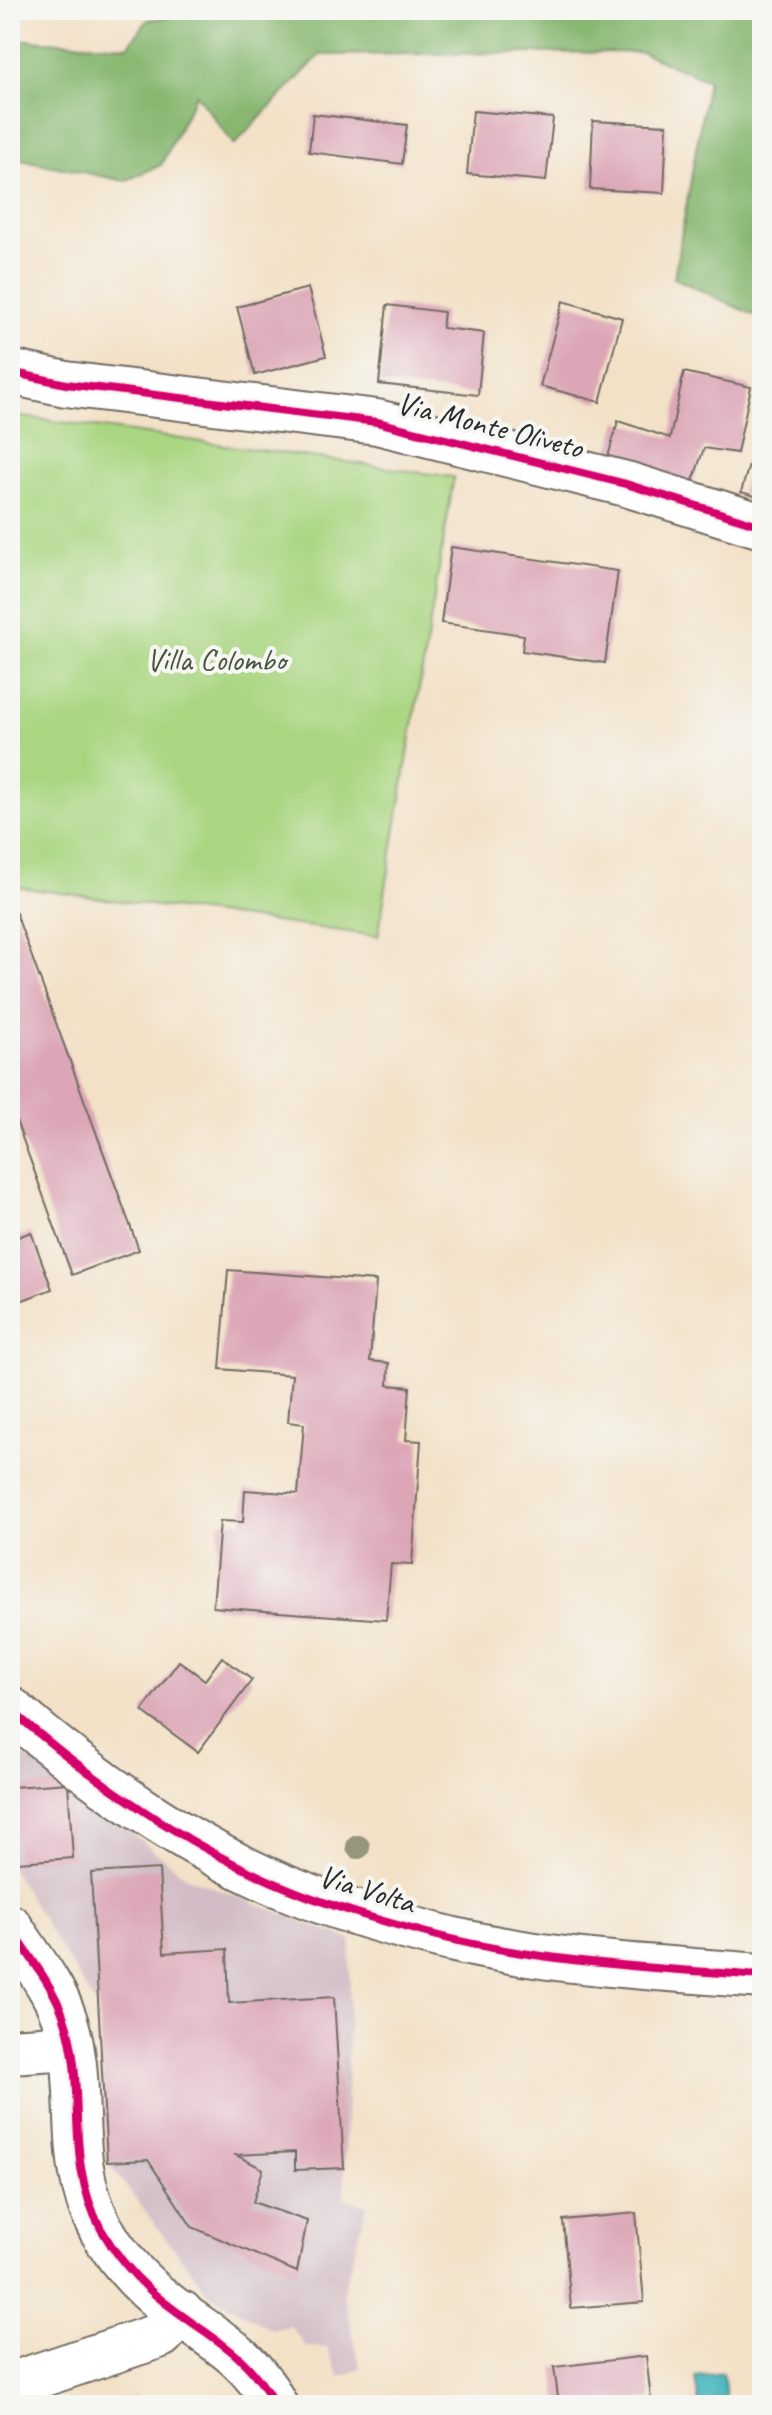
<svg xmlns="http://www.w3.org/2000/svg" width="772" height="2415" font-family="Caveat,sans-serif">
	<rect width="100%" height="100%" fill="#f6f6f2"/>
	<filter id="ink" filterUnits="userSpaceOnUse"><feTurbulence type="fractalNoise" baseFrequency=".0125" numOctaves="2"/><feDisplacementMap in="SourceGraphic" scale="16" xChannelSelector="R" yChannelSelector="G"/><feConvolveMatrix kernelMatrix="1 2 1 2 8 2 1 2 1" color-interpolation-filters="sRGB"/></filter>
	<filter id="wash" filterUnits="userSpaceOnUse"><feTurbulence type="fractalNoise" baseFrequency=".006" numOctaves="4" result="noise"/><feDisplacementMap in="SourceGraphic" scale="32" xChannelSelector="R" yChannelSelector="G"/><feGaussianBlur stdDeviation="1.8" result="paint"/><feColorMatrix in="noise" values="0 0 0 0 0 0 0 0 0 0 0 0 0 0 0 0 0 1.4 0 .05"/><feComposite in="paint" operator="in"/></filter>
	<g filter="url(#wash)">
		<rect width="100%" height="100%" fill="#f3e1c7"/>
		<path fill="#d2bdc6" d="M10,1754H20L68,1783L187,1877L351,1940L344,2198L367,2205L343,2291L361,2369L340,2377L327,2348L306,2347L290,2326L272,2330L211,2296L107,2162L99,2010L10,1866Z"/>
		<path fill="#aad682" stroke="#6a8056" stroke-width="2" d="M10,415L454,477L378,936L10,886Z"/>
		<path fill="#87b770" stroke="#59714e" stroke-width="2" d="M214,10H762V319L674,278L708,80L641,52L320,55L234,145L196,94L161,165L125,181L19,159L10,160V39L128,46L148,20Z"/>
		<path fill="#45b5bc" stroke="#387074" stroke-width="2" d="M723,2373L727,2405H699L695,2377Z"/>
		<g id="blocks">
			<path fill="#dca6b6" d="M473,111L553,118L546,181L467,174Z
				M313,114L407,125L402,164L309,152Z
				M593,121L667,125L664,193L590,189Z
				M308,288L326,356L255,375L237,307Z
				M563,301L622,318L600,402L540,386Z
				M387,305L444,312L442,328L484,333L478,395L379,384Z
				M684,372L751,387L737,453L704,448L691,487L607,460L618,421L670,438Z
				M754,448L762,451V498L741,492Z
				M451,547L618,571L605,663L522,651L524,635L441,623Z
				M10,897L139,1250L72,1275L10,1104Z
				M759,999H762V1075L755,1074Z
				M31,1232L52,1289L10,1305V1240Z
				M228,1270L376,1281L370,1361L389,1363L388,1385L410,1387L406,1440L421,1441L412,1565L391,1564L386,1620L213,1607L220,1521L243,1522L245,1490L298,1494L304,1424L288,1422L292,1375L220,1369Z
				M222,1657L252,1680L198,1752L142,1711L179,1661L205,1680Z
				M68,1783L73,1858L18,1862L12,1787Z
				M159,1869L164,1953L227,1949L229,2003L334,1997L344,2168L295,2170V2152L236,2155L263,2169L253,2202L307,2221L297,2272L192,2227L148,2160L107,2162L91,1873Z
				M636,2213L644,2302L571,2308L563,2220Z
				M646,2356L651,2399L629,2402L630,2405H559L554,2367Z
				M136,2396L139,2405H101V2404Z"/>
		</g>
	</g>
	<g filter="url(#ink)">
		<use href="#blocks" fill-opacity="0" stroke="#716b62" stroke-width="2"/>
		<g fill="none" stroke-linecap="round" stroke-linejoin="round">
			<defs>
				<path id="minor" d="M10,372L66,384L377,422L626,484L762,526
					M10,1709C88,1778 197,1853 294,1891C344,1911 398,1926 450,1939C552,1963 658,1968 762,1976
					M10,1927C28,1955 52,1984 63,2015C89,2087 62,2156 101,2229C114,2252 132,2274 151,2291C196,2332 244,2345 275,2405
					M10,2051L71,2047
					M10,2385L161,2335L181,2313"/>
			</defs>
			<use href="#minor" stroke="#716b62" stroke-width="48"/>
			<use href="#minor" stroke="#fff" stroke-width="44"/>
			<defs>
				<path id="cycleway" d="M10,372L66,384L377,422L626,484L762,526
					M10,1709C88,1778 197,1853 294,1891C344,1911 398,1926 450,1939C552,1963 658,1968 762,1976
					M10,1927C28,1955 52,1984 63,2015C89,2087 62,2156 101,2229C114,2252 132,2274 151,2291C196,2332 244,2345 275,2405"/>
			</defs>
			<use href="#cycleway" stroke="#f6f6f2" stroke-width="13"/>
			<use href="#cycleway" stroke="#d6006c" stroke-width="8"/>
		</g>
		<circle fill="#97957d" cx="358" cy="1847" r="12"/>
	</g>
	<g text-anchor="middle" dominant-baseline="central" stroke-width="8" stroke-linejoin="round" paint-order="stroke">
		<g font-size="32" fill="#2b2b2b" stroke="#f6f6f2">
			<text transform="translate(490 425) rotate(14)">Via Monte Oliveto</text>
			<text transform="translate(367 1889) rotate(17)">Via Volta</text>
		</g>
		<g font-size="32" fill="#4b5641" stroke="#f6f6f2">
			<text x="216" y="659">Villa Colombo</text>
		</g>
	</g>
	<rect width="772" height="2415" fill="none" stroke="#f6f6f2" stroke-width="40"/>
</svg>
